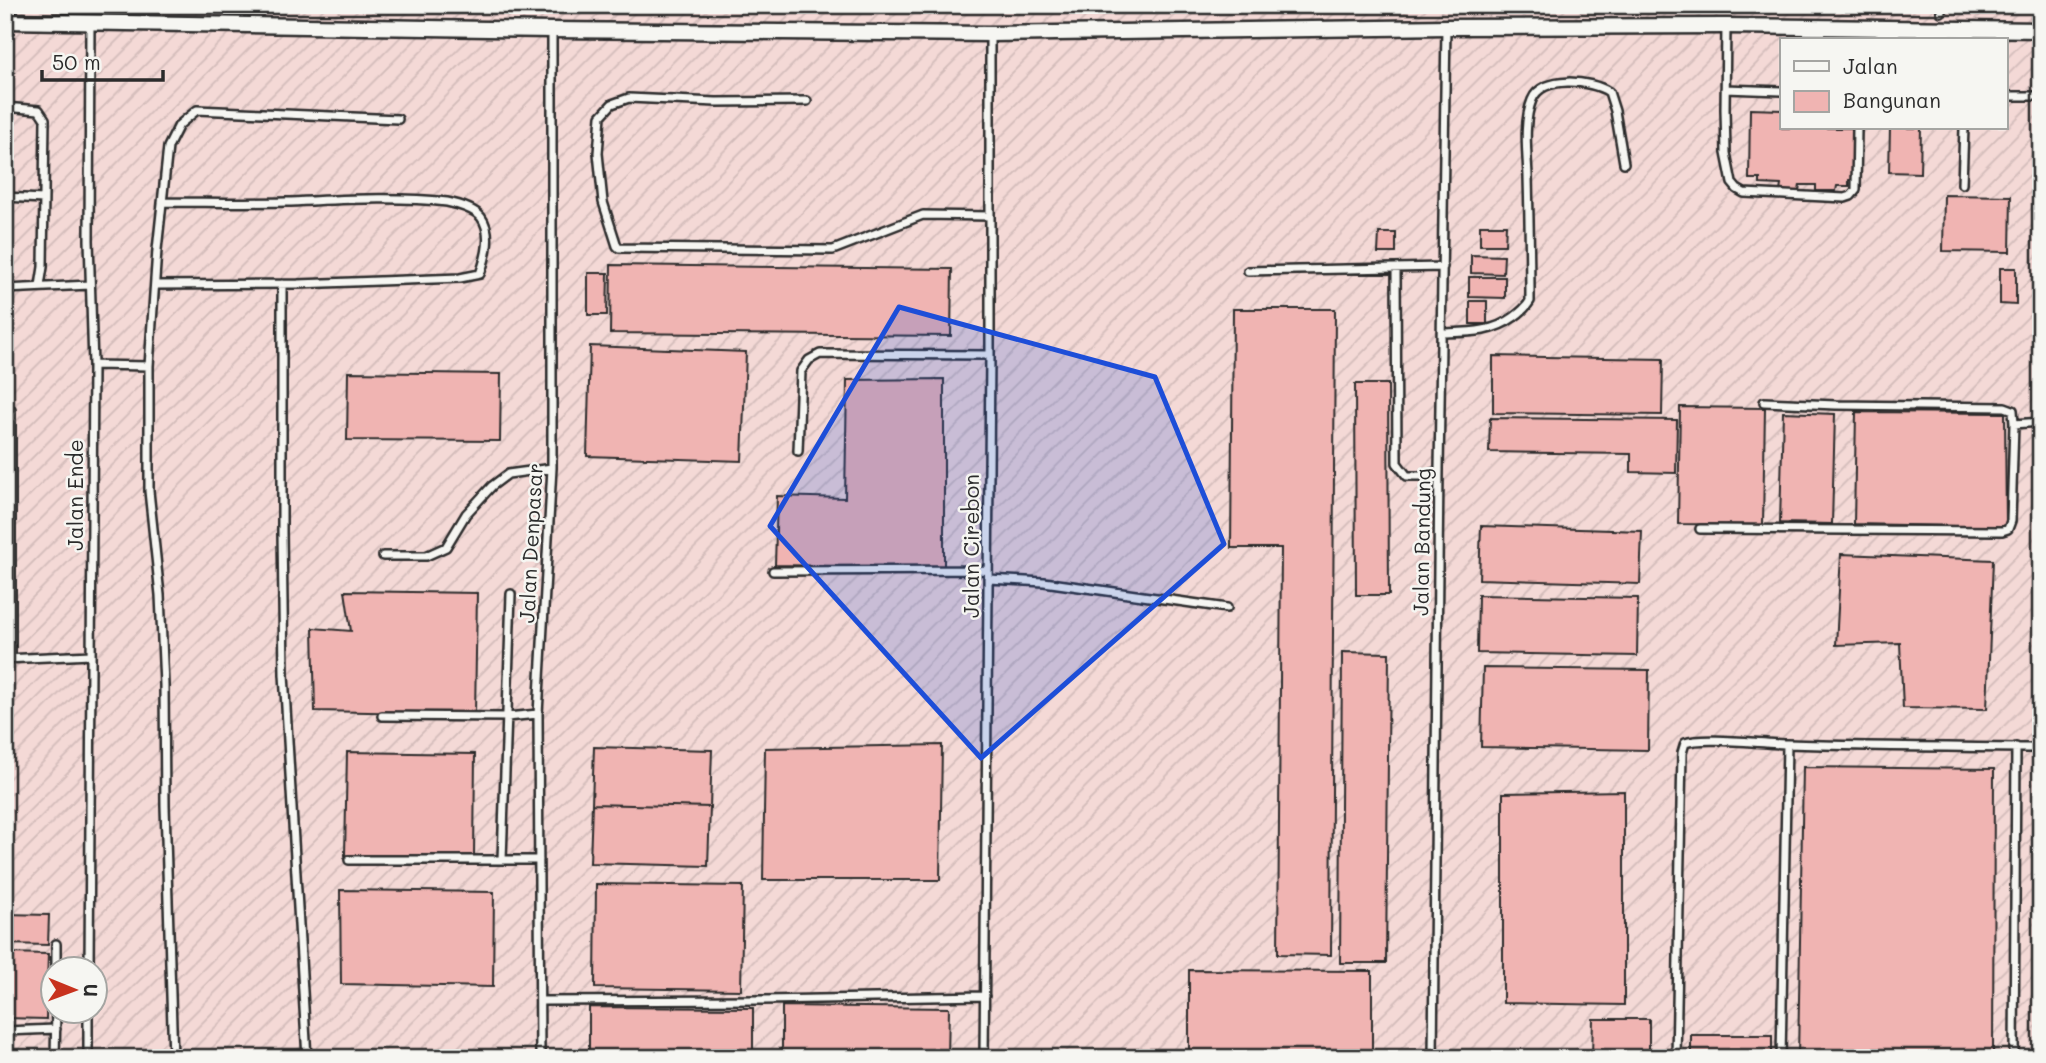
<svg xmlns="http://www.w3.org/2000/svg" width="2046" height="1063" font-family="Mali,sans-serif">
	<defs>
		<pattern id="industrial-furrows" width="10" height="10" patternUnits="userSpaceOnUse" patternTransform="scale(1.75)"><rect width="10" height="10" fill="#f4d9d6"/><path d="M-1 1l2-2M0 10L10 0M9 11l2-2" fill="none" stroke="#d1bab8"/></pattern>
	</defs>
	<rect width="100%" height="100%" fill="#f5e9e5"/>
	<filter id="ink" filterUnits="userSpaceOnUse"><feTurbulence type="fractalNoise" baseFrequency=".0143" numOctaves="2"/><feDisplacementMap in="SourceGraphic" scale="14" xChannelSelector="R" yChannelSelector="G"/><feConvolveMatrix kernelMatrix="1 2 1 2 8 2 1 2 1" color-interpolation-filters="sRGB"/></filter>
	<g filter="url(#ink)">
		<path fill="url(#industrial-furrows)" fill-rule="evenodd" d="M5,5H2041V1058H5ZM1782,40H2006V128H1782ZM52,968H94V1010H52Z"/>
		<path fill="#f0b4b2" stroke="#2b2b2b" stroke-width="2" d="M1750,109L1782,110V128H1854V180H1849V186H1837L1836,191H1816V185H1800L1799,191H1780L1781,185L1760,184V179H1749Z
			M1890,128H1921L1920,173L1889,172Z
			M1944,195L2011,196L2010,252L1943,251Z
			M1480,225H1506L1505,245H1480Z
			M1379,233H1396V253H1378Z
			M1471,255L1504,256L1503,274L1471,273Z
			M611,265L952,269L951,336L610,333Z
			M2000,268H2016V305L2000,304Z
			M588,273H608L607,315H588Z
			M1469,277H1505V298L1469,297Z
			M1470,301H1487V324H1470Z
			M1233,309H1335L1331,955L1278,954L1281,548H1231Z
			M590,346L746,352L742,461L587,456Z
			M1493,356L1663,359L1662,415L1493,413Z
			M348,372L501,374L500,441L347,440Z
			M944,379V568L775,565L777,496L845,498L847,380Z
			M1355,384H1388L1389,595H1356Z
			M1680,407L1765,408L1763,525L1678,524Z
			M1783,412L1835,414L1832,524L1780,523Z
			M1856,412L2005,413L2006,527L1854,524Z
			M1490,418L1677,420L1676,473L1631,472V454L1489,452Z
			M1481,526L1642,531L1640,584L1479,579Z
			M1841,554L1993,560L1987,709L1903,708L1900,643L1836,645Z
			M345,591L477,593L475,714L315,711L313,628L351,631Z
			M1478,595L1638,598L1637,656L1477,653Z
			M1342,652L1389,653L1386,963H1340Z
			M1483,668L1649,670L1648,750L1481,747Z
			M942,745L940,880H763L765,748Z
			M594,747L712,750L710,807L592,804Z
			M347,752L475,754L474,857L345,855Z
			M1803,767L1994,769L1993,1058H1798Z
			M1624,791V1005L1503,1003V793Z
			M592,804L710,807L708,866L590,863Z
			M596,884L743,886L741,990L595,988Z
			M340,890L494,892L493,987L341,984Z
			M5,914L49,915L48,945L5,944Z
			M5,953L48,954L46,1019L5,1018Z
			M1189,970L1372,971V1058H1189Z
			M782,1006L949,1008L948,1058H782Z
			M589,1007L753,1008V1058H589Z
			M1593,1019H1649V1057L1592,1056Z
			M1691,1035H1772V1052L1691,1053Z
			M1482,1055L1647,1058H1482Z"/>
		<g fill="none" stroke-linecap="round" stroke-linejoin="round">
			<defs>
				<path id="lane" d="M1941,12V5
					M1726,26L1725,109L1726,153L1732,183L1737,189L1744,193L1845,198L1851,196L1856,190L1857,128
					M1725,89L1782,91
					M2006,96H2041
					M807,101L716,102L629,98L612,104L601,116L598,153L603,202L617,246L619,248L833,250L923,215L990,216
					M5,107L39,110L45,119L43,267L40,286
					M1962,184L1964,128
					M5,197L43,199
					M1396,268L1397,463L1407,476H1426L1439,470
					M1248,271L1443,267
					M282,284V532L284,674L307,1058
					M155,285L298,284L460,278L480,274C486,258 493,233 481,217C474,209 457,204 447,202C394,196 339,200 286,202C245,203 204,202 163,202
					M5,289L90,285
					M1442,333C1469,332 1492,333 1514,317C1521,312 1526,308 1530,301C1530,259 1529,217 1528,176C1527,152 1523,122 1532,100C1542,75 1591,80 1609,92L1615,111L1624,163
					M93,365L149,366
					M1764,402L1836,405L2005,407L2013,410L2014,424L2041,422
					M5,410H11V659
					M798,451L801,371L809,360L820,354L990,355
					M1700,529L2002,531L2008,529L2011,521L2014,424
					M383,556H426L446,547L466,514L492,486L508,474L552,468
					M773,571L987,570
					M988,579L1044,582L1227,608
					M5,659L91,655
					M382,716L507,717L538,714
					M349,860H539
					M502,860L511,594
					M56,968V944
					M89,968L93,365L89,240L90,22
					M540,1001L764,1000L985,996
					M5,1031L56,1029
					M55,1058L56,1010
					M88,1058V1010
					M173,1058L165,806L164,685L160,595L149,491V366L157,250L168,147L179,125L197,110L398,119
					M540,1058L538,714L552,468V31
					M984,1058L990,355V34
					M1433,1058L1439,470L1446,27
					M1676,1058L1682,753L1685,743C1703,736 1765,744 1787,744C1872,747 1956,747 2041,748
					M1781,1058L1787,744
					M2014,1058L2016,747"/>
				<path id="street" d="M5,21L552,30L990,34L1446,27L1726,26L2041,30"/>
			</defs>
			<use href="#lane" stroke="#2b2b2b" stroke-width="12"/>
			<use href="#street" stroke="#2b2b2b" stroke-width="19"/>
			<use href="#lane" stroke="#f6f6f2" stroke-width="7"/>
			<use href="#street" stroke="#f6f6f2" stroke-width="14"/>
		</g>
	</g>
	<path fill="#1d4ed8" fill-opacity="0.2" stroke="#1d4ed8" stroke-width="5" stroke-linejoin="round" d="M899,307L1155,377L1224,544L981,758L770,526Z"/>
	<g text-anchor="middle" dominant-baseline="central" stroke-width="5" stroke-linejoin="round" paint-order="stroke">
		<g font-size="21" fill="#2b2b2b" stroke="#f6f6f2">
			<text transform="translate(74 495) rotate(-90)">Jalan Ende</text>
			<text transform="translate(1421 542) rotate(-89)">Jalan Bandung</text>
			<text transform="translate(530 543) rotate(-87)">Jalan Denpasar</text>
			<text transform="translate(970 546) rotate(-90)">Jalan Cirebon</text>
		</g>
	</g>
	<rect width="2046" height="1063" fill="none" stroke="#f6f6f2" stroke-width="28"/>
	<rect x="14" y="14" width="2018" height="1035" fill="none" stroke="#2b2b2b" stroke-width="2.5" filter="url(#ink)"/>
	<rect x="1780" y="38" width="228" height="91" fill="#f6f6f2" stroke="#a5a5a2" stroke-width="2"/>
	<rect x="1794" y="61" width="35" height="10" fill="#f6f6f2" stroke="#a5a5a2" stroke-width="2"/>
	<text x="1843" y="74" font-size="21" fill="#2b2b2b">Jalan</text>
	<rect x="1794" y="91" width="35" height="21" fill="#f0b4b2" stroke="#a5a5a2" stroke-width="2"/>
	<text x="1843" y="108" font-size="21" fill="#2b2b2b">Bangunan</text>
	<g transform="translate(74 990) rotate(91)"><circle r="33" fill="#f6f6f2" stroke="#a5a5a2" stroke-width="2"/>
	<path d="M0-5L12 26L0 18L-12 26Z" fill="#c8321e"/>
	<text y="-10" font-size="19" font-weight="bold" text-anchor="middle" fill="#2b2b2b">U</text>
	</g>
	<path d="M42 70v10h121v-10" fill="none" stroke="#2b2b2b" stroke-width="3.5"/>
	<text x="52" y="70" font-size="21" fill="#2b2b2b" stroke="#f6f6f2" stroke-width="5" paint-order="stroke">50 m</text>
</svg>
